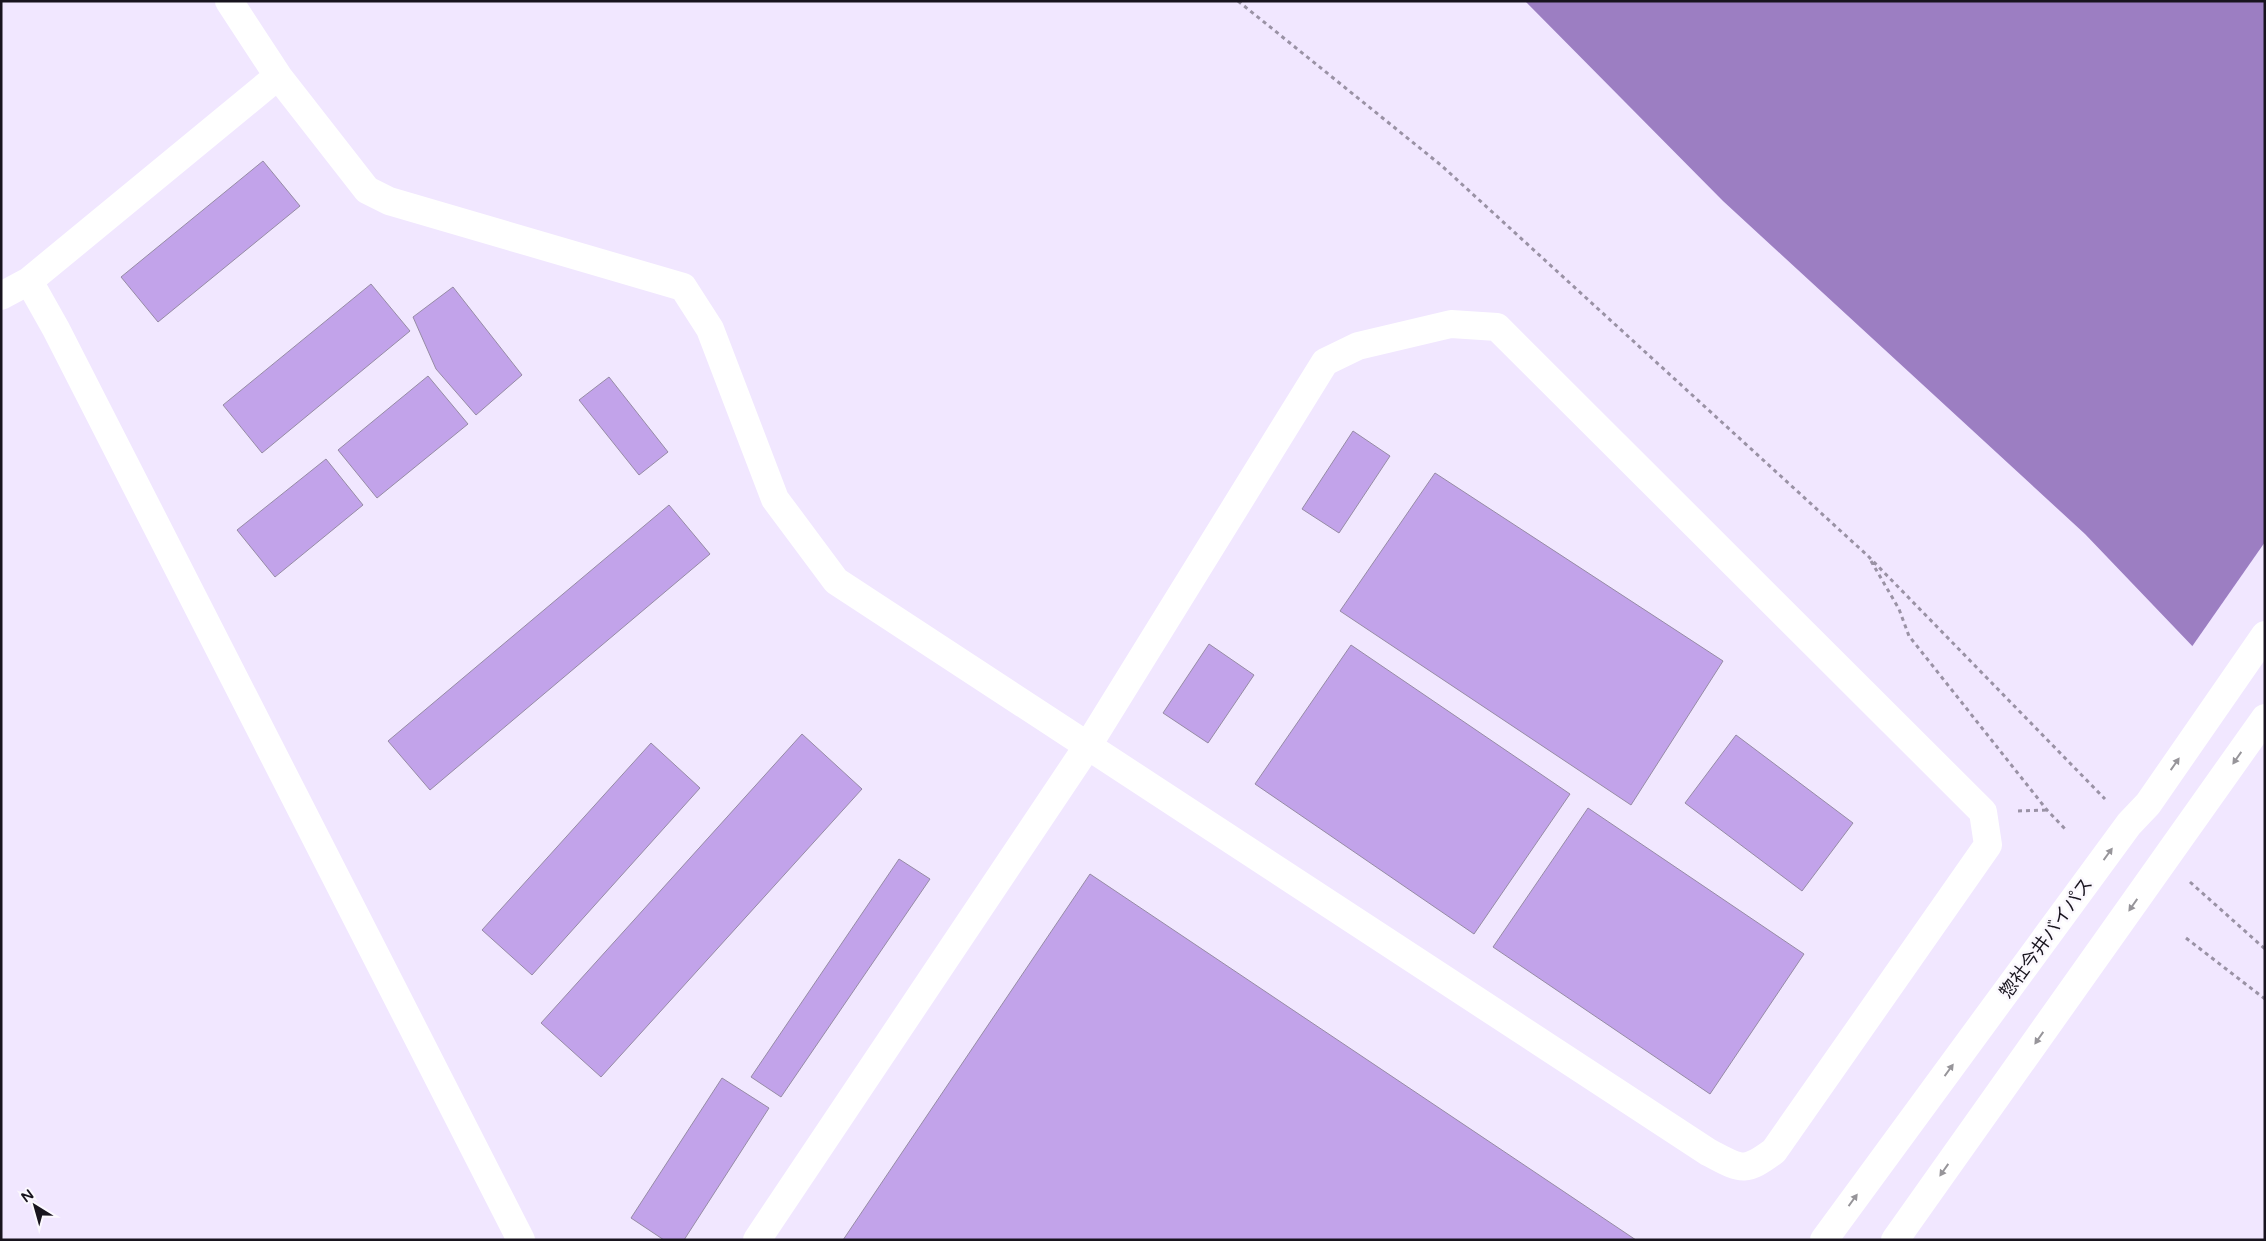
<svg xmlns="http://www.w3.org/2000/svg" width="2266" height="1241" font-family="'Varela Round','Noto Sans JP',sans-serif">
	<rect width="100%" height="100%" fill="#f1e7ff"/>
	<path fill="#9c7ec2" d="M1525,1H2265V722L2085,534L1723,201Z"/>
	<path fill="#f1e7ff" d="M2265,542V724L2191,648Z"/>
	<path fill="#c2a3ea" stroke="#968ba5" d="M263,161L300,206L158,322L121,277Z
		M371,284L410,331L262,453L223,405Z
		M453,287L522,375L476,415L436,369L413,317Z
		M428,376L468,424L377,498L338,450Z
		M609,377L668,452L639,475L579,400Z
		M1353,431L1390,456L1339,533L1302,509Z
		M326,459L363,505L275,577L237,530Z
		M1435,473L1723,661L1631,805L1340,611Z
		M669,505L710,554L430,790L388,741Z
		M1209,644L1254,675L1208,743L1163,713Z
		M1351,645L1570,794L1474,934L1255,784Z
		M802,734L862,789L601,1077L541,1023Z
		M1736,735L1853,823L1802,891L1685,803Z
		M651,743L700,788L532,975L482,930Z
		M1588,808L1804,954L1710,1094L1493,947Z
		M899,859L930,879L781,1097L751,1077Z
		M1090,874L1636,1240H843Z
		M722,1078L769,1108L684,1240H664L631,1218Z"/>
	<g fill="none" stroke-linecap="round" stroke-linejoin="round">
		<path stroke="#9a92a5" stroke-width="3" stroke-dasharray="4 4" stroke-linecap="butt" d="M1238,1L1442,166L1868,556L2105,799
			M1871,561L1899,609L1909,636L2047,810L2066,830
			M2018,811L2047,810
			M2190,882L2265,949
			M2186,938L2265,999"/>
		<path stroke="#fff" stroke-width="28" d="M229,1L278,76
			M29,281L56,329L521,1240
			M1,296L29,281L278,76L367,190L389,201L683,287L710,329L775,499L836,581L1708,1152C1741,1169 1743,1174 1774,1151L1988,845L1983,812L1497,327L1451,324L1358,346L1325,362L1087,747"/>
		<path stroke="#fff" stroke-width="28" d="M757,1240L1087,747"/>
		<path stroke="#fff" stroke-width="28" d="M1824,1240L2129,824L2148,804L2265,635
			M1895,1240L2265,718"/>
	</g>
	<defs><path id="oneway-solid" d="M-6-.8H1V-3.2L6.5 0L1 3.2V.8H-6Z" transform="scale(1.25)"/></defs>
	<g fill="#97959a">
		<use href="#oneway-solid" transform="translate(2237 758) rotate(125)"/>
		<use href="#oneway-solid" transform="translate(2175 764) rotate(-55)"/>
		<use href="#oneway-solid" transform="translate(2108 854) rotate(-54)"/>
		<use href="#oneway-solid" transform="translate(2133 905) rotate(125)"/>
		<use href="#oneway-solid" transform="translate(2039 1038) rotate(125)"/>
		<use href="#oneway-solid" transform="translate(1949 1070) rotate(-54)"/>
		<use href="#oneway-solid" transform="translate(1944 1170) rotate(125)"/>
		<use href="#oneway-solid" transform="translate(1853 1200) rotate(-54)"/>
	</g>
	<g text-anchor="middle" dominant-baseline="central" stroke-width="5" stroke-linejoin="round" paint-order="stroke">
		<g font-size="18" fill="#18141e" stroke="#fbf8fe">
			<text transform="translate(2046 938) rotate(-54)">惣社今井バイパス</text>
		</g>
	</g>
	<rect width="2266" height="1241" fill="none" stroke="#18141e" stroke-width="5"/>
	<g transform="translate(35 1206) rotate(323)" stroke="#fbf8fe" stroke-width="4" paint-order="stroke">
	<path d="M0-4L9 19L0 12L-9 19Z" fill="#18141e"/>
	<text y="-8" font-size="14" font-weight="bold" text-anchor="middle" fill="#18141e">N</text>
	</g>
</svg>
